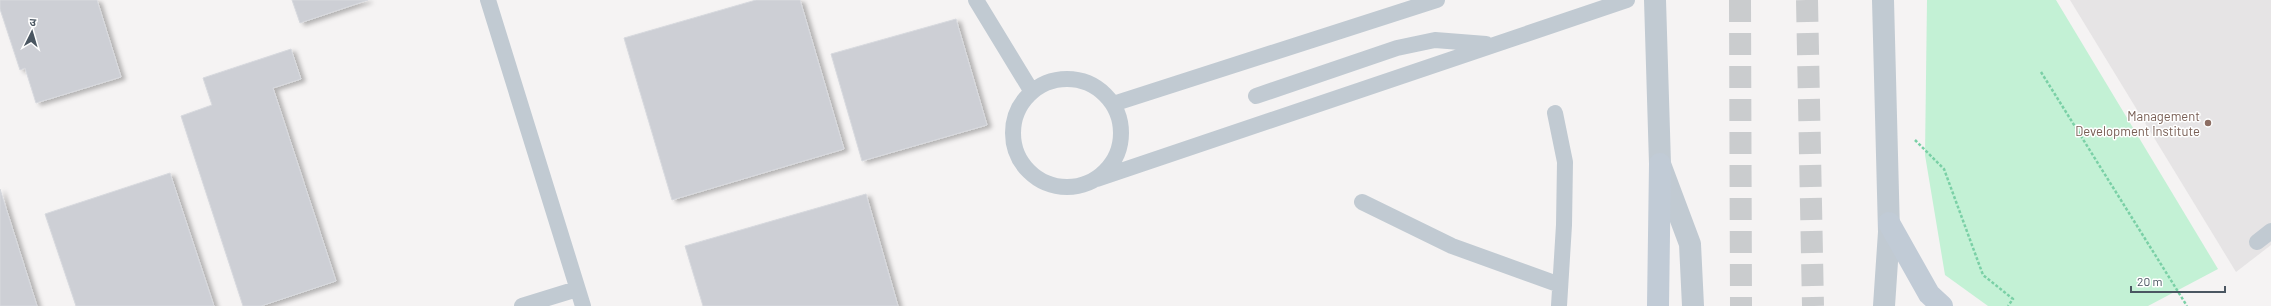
<svg xmlns="http://www.w3.org/2000/svg" width="2271" height="306" font-family="Barlow,'Noto Sans Devanagari',sans-serif">
	<defs>
		<filter id="shadow"><feDropShadow dx="4.5" dy="2.5" stdDeviation="2" flood-color="#0004"/></filter>
	</defs>
	<rect width="100%" height="100%" fill="#f5f3f3"/>
	<path fill="#e6e4e5" d="M2070,0H2271V245L2236,272Z"/>
	<path fill="#c3f1d5" d="M1927,0H2056L2218,269L2148,306H1988L1945,275L1925,155Z"/>
	<path fill="#cdcfd5" stroke="#d7d9de" filter="url(#shadow)" d="M0,0H97L121,77L36,103L25,68L20,70L0,9Z
		M292,0H368L300,23Z
		M756,0H800L844,149L672,200L624,38Z
		M956,19L987,125L862,161L831,54Z
		M291,49L301,79L273,88L336,281L261,306H243L181,116L212,105L203,78Z
		M170,173L214,306H76L45,214Z
		M0,189L37,306H0Z
		M866,194L898,306H703L685,246Z"/>
	<g fill="none" stroke-linecap="round" stroke-linejoin="round">
		<path stroke="#caccce" stroke-width="22" stroke-dasharray="22 11" stroke-linecap="butt" d="M1740,0L1741,306
			M1807,0L1813,306"/>
		<path stroke="#7ad0a6" stroke-width="2.5" stroke-dasharray="3 2" stroke-linecap="butt" d="M2041,72L2187,306
			M1915,140L1944,169L1983,275L2013,299L2008,306"/>
		<path stroke="#c1cad2" stroke-width="16" d="M488,0L583,306
			M976,0L1032,92
			M1013 133a54 54 0 1 1 108 0a54 54 0 1 1-108 0Z
			M1256,96L1397,48L1435,40L1486,44
			M1113,104L1437,0
			M1555,113L1565,162L1564,225L1559,306
			M1097,179L1627,0
			M1362,202L1452,246L1560,285
			M2257,242L2271,231
			M522,306L577,289"/>
		<path stroke="#c1cad2" stroke-width="22" d="M1655,0L1660,164L1690,244L1693,306
			M1883,0L1889,232L1884,306"/>
		<path stroke="#c1cbd6" stroke-width="22" d="M1889,223L1929,294L1942,306
			M1658,306L1660,164"/>
	</g>
	<circle fill="#8d6e63" stroke="#fff" stroke-width="1.5" cx="2208" cy="123" r="4"/>
	<g text-anchor="middle" dominant-baseline="central" stroke-width="3" stroke-linejoin="round" paint-order="stroke">
		<g font-size="13" fill="#785e54" stroke="#fff" text-anchor="end">
			<text x="2200" y="116">Management<tspan x="2200" dy="15">Development Institute</tspan></text>
		</g>
	</g>
	<g transform="translate(32 32) rotate(5)" stroke="#ffffff" stroke-width="3" paint-order="stroke">
	<path d="M0-3L7 15L0 10L-7 15Z" fill="#4a5661"/>
	<text y="-6" font-size="11" font-weight="bold" text-anchor="middle" fill="#4a5661">उ</text>
	</g>
	<path d="M2131 286v6h94v-6" fill="none" stroke="#4a5661" stroke-width="2"/>
	<text x="2137" y="286" font-size="12" fill="#4a5661" stroke="#ffffff" stroke-width="3" paint-order="stroke">20 m</text>
</svg>
